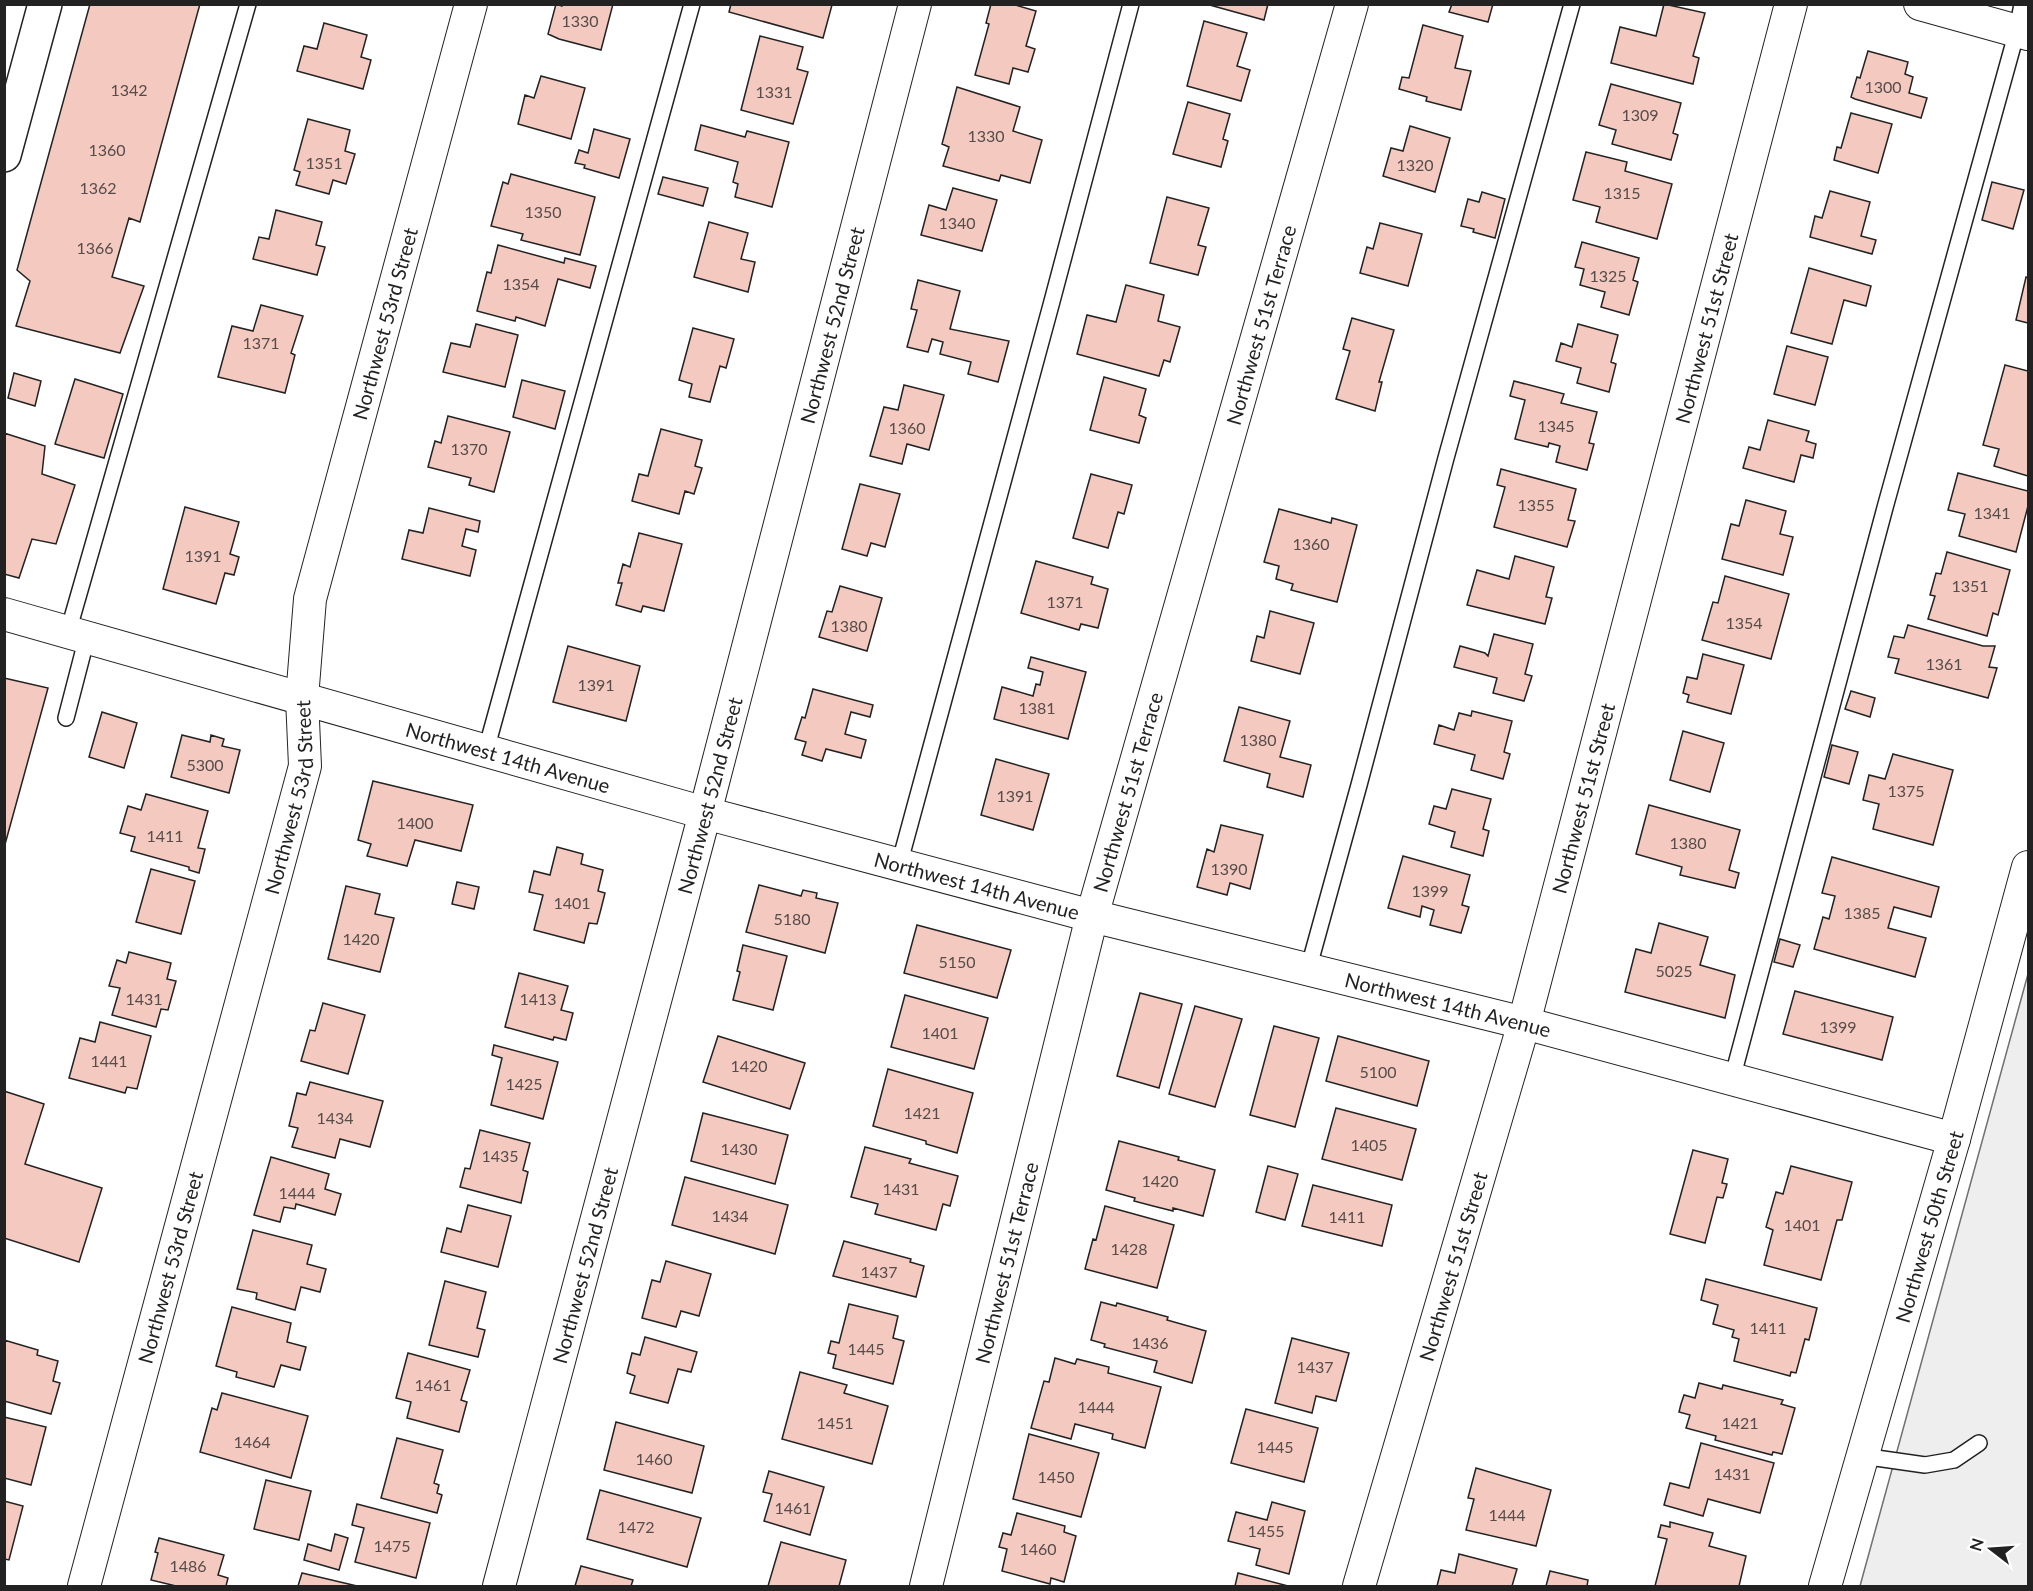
<svg xmlns="http://www.w3.org/2000/svg" width="2033" height="1591" font-family="Lato,sans-serif">
	<rect width="100%" height="100%" fill="#fff"/>
	<path fill="#eee" stroke="#6f6f6f" stroke-width="1.5" d="M2028,974V1586H1860Z"/>
	<path fill="#f3c9c0" stroke="#222" stroke-width="1.5" d="M90,4H200L140,222L129,218L112,277L144,286L120,353L16,326L30,281L17,270Z
		M556,4L562,6L563,4H613L601,50L559,39L548,34Z
		M731,4H829L832,5L823,38L729,12Z
		M991,4H1012L1036,11L1026,46L1035,49L1028,72L1013,68L1009,84L975,75L989,24L986,23Z
		M1206,4H1268L1264,20Z
		M1452,4H1493L1488,22L1449,12Z
		M1664,4L1705,13L1693,56L1699,58L1693,84L1611,63L1620,27L1656,36Z
		M1204,21L1247,33L1237,66L1250,70L1241,101L1187,86Z
		M324,23L367,35L361,57L371,60L363,89L297,71L304,46L317,49Z
		M1423,25L1463,36L1455,68L1471,71L1461,110L1426,101L1427,97L1399,89L1402,77L1409,78Z
		M760,36L803,47L797,69L808,72L793,124L741,110Z
		M1868,51L1908,62L1905,74L1913,77L1909,93L1927,98L1921,118L1855,99L1851,97L1857,77L1860,78Z
		M541,76L585,88L571,139L518,124L525,95L534,98Z
		M1611,84L1681,103L1673,133L1678,135L1671,160L1612,144L1616,130L1599,125Z
		M957,87L1020,107L1013,131L1042,140L1030,183L1001,175L999,181L943,166L949,147L942,144Z
		M1188,102L1230,114L1223,139L1228,141L1221,167L1173,154Z
		M1851,113L1892,124L1878,173L1834,160L1837,147L1841,148Z
		M308,119L350,130L345,151L355,154L346,184L333,180L329,194L296,185L300,172L294,170Z
		M701,125L745,137L747,131L789,142L772,207L735,197L738,184L733,182L738,162L695,150Z
		M1410,126L1450,138L1435,192L1383,176L1391,148L1403,151Z
		M594,129L630,139L619,178L584,168L585,165L575,163L579,150L588,153Z
		M1586,152L1627,162L1625,171L1672,184L1657,239L1596,222L1600,207L1573,200Z
		M511,174L595,197L580,255L521,240L523,234L491,226L503,182L508,184Z
		M663,177L708,188L703,206L658,194Z
		M1992,182L2024,190L2013,229L1982,220Z
		M953,188L997,200L982,251L921,235L929,205L946,210Z
		M1830,191L1870,202L1861,236L1876,240L1872,254L1810,237L1815,216L1822,218Z
		M1482,192L1505,199L1495,238L1473,232L1474,229L1461,226L1468,199L1479,202Z
		M1167,197L1209,208L1198,245L1206,247L1198,275L1150,263Z
		M276,210L322,222L316,245L325,247L317,275L253,259L259,237L269,239Z
		M709,222L748,233L741,259L755,262L748,292L694,277Z
		M1380,223L1422,234L1408,286L1360,273L1367,247L1373,249Z
		M1582,242L1639,258L1633,280L1638,282L1629,315L1601,307L1605,292L1580,285L1584,269L1575,267Z
		M498,245L564,263L565,258L596,266L590,288L558,279L545,326L516,317L515,321L477,311L487,272L491,273Z
		M1809,268L1871,286L1866,306L1844,300L1832,344L1791,333Z
		M2026,277L2028,278V323L2016,320Z
		M918,280L960,291L950,329L1009,341L998,382L968,374L971,362L940,354L943,342L932,339L928,352L907,347L917,310L911,309Z
		M1126,285L1164,295L1158,321L1180,327L1170,362L1164,360L1159,376L1077,354L1087,315L1116,322Z
		M261,305L303,316L291,353L295,355L285,393L218,377L232,326L253,331Z
		M1352,318L1394,330L1379,382H1382L1375,411L1336,399L1350,351L1343,349Z
		M476,324L518,335L505,387L443,372L451,343L470,347Z
		M1578,324L1618,335L1611,362L1616,364L1609,392L1577,383L1581,368L1556,361L1561,343L1572,347Z
		M693,328L734,339L726,368L720,366L710,402L689,397L692,384L679,380Z
		M1787,346L1828,357L1815,405L1774,394Z
		M2005,365L2028,371V476L1994,466L1999,449L1983,445Z
		M14,373L41,381L35,406L8,398Z
		M1104,377L1146,389L1139,415L1146,418L1139,443L1090,430Z
		M75,379L123,394L104,458L55,444Z
		M522,380L565,391L555,429L513,417Z
		M1514,381L1564,394L1561,403L1597,412L1589,443L1594,444L1587,470L1556,462L1560,446L1549,443L1548,447L1515,439L1525,400L1510,396Z
		M904,385L944,395L929,450L907,444L902,464L870,456L884,407L898,410Z
		M448,416L510,432L494,492L469,485L471,478L428,467L435,441L441,443Z
		M1768,420L1809,431L1806,441L1816,444L1813,458L1801,455L1794,482L1743,468L1749,447L1760,450Z
		M661,429L702,440L695,466L702,468L694,494L685,491L679,514L632,501L639,474L648,476Z
		M4,433L45,446L42,474L75,485L56,544L32,539L19,578L4,574Z
		M1501,469L1576,489L1568,520L1575,521L1567,547L1494,527L1505,487L1497,485Z
		M1958,473L2028,491V506L2016,552L1959,536L1965,514L1948,510Z
		M1091,474L1132,485L1124,514L1118,512L1108,548L1073,538Z
		M860,484L900,494L885,547L871,543L867,556L842,549Z
		M1746,500L1786,511L1780,534L1793,537L1783,575L1722,559L1731,524L1739,526Z
		M185,507L239,522L230,554L239,557L234,575L225,573L216,604L163,589Z
		M429,508L480,521L478,532L466,529L462,546L476,550L470,576L402,559L409,530L423,533Z
		M1279,509L1331,523L1332,518L1357,525L1337,602L1291,590L1293,584L1276,579L1279,566L1264,562Z
		M639,533L682,544L664,611L643,606L641,612L616,605L622,583H618L623,564L630,567Z
		M1947,552L2010,570L1998,615L1993,613L1987,636L1928,619L1935,596L1930,595L1936,573L1941,574Z
		M1515,556L1554,567L1546,597L1552,598L1545,624L1467,605L1477,570L1509,579Z
		M1036,561L1093,577L1091,584L1108,589L1098,628L1081,624L1079,630L1021,613Z
		M1725,576L1789,594L1771,659L1702,640L1713,602L1718,603Z
		M840,586L882,598L867,651L819,637L827,611L832,612Z
		M1270,611L1314,623L1300,674L1251,661L1257,636L1264,638Z
		M1908,625L1983,646H1995L1989,667L1997,668L1988,698L1895,673L1899,659L1888,657L1894,636L1904,638Z
		M1494,634L1533,644L1525,674L1532,676L1524,701L1493,693L1497,678L1454,667L1460,646L1485,653L1488,656Z
		M568,646L640,666L626,721L553,702Z
		M1703,654L1744,665L1731,714L1687,702L1689,695L1683,693L1687,677L1697,679Z
		M1031,657L1086,672L1068,739L994,719L1002,687L1033,696L1036,684L1040,685L1043,672L1028,668Z
		M4,678L48,688L4,848Z
		M813,689L873,705L870,717L851,712L845,734L866,740L861,758L826,749L822,761L802,755L806,742L795,739L802,717L805,718Z
		M1851,691L1875,698L1870,717L1845,709Z
		M1239,707L1290,721L1280,757L1311,765L1303,797L1267,787L1270,774L1224,761Z
		M1472,711L1512,721L1504,752L1510,754L1503,779L1471,770L1475,755L1434,744L1439,725L1454,730L1459,713L1471,716Z
		M102,712L137,723L124,768L89,757Z
		M1683,731L1724,743L1710,792L1670,780Z
		M182,735L210,742L211,735L224,739L222,746L240,750L229,793L171,777Z
		M1832,745L1858,752L1849,784L1824,777Z
		M1893,754L1953,770L1933,845L1873,829L1879,804L1863,800L1869,775L1885,779Z
		M996,759L1049,774L1033,830L981,815Z
		M373,781L473,805L461,851L415,840L407,866L367,856L371,844L358,840Z
		M1452,789L1491,799L1483,829L1489,831L1483,856L1451,847L1455,832L1429,824L1434,806L1446,809Z
		M146,794L208,811L198,848L205,849L199,873L189,870V867L131,851L135,837L120,833L128,806L141,810Z
		M1649,805L1740,830L1729,870L1739,873L1735,888L1680,875L1682,867L1636,854Z
		M1221,825L1263,835L1250,889L1230,883L1227,895L1197,887L1207,849L1214,852Z
		M557,847L583,854L581,864L603,870L598,891L605,893L601,909L597,924L589,923L584,943L534,930L543,895L529,892L534,871L550,875Z
		M1403,856L1470,875L1462,905L1469,907L1461,933L1430,925L1434,910L1422,906L1420,917L1388,908Z
		M1832,857L1939,887L1931,917L1894,907L1888,928L1926,938L1915,977L1814,949L1823,917L1829,919L1835,896L1822,893Z
		M151,869L195,881L181,934L136,922Z
		M457,882L479,887L474,909L452,904Z
		M759,885L801,896L803,890L817,893L816,898L838,903L825,953L746,932Z
		M346,886L380,894L375,914L394,918L380,972L328,959Z
		M1659,923L1708,937L1700,965L1735,975L1725,1018L1625,992L1636,949L1651,953Z
		M917,925L1011,950L997,998L904,973Z
		M1780,939L1800,945L1793,967L1774,962Z
		M743,945L787,956L773,1010L733,1000L740,972L737,971Z
		M129,952L171,963L167,979L176,981L168,1010L161,1009L156,1027L112,1015L120,988L109,986L117,960L126,963Z
		M519,973L568,986L561,1010L573,1013L566,1040L554,1037L553,1040L505,1027Z
		M1795,991L1893,1017L1882,1060L1783,1034Z
		M1140,993L1182,1004L1159,1088L1117,1076Z
		M905,995L988,1018L974,1069L891,1047Z
		M323,1003L365,1015L348,1074L301,1061L310,1030L315,1031Z
		M1195,1006L1242,1019L1215,1107L1169,1094Z
		M100,1022L151,1036L137,1089L127,1087L125,1093L69,1078L80,1038L95,1042Z
		M1274,1026L1319,1038L1295,1127L1250,1115Z
		M718,1036L805,1063L790,1109L703,1082Z
		M1338,1036L1429,1061L1417,1106L1326,1081Z
		M494,1045L558,1062L543,1119L491,1105L502,1058L492,1055Z
		M888,1069L973,1093L957,1153L926,1144V1141L873,1126Z
		M310,1082L383,1101L370,1147L340,1139L335,1158L292,1147L298,1128L289,1126L293,1110L297,1093L306,1095Z
		M4,1091L44,1104L25,1164L102,1188L79,1262L4,1238Z
		M1336,1108L1416,1129L1402,1180L1322,1159Z
		M703,1113L788,1135L775,1184L691,1161Z
		M480,1130L530,1143L523,1170L528,1172L521,1203L460,1187L465,1168L470,1169Z
		M1119,1141L1179,1157L1178,1160L1215,1170L1203,1216L1173,1208V1211L1153,1206L1134,1201L1135,1198L1106,1190Z
		M865,1147L911,1159L909,1163L958,1176L950,1206L943,1204L936,1230L875,1214L878,1204L851,1197Z
		M1693,1150L1728,1159L1722,1183L1727,1184L1723,1198L1717,1197L1705,1243L1670,1234Z
		M271,1157L329,1174L325,1189L341,1194L335,1215L296,1204L295,1209L284,1207L280,1222L254,1215Z
		M1268,1166L1298,1174L1285,1220L1256,1212Z
		M1791,1166L1852,1182L1842,1220H1837L1821,1280L1764,1265L1773,1230L1766,1227L1776,1192L1783,1194Z
		M685,1177L788,1205L775,1254L672,1225Z
		M1313,1185L1392,1205L1382,1246L1302,1226Z
		M468,1205L511,1216L498,1267L441,1252L447,1228L461,1232Z
		M1105,1206L1174,1225L1157,1288L1085,1269L1093,1239L1096,1240Z
		M253,1230L312,1245L307,1264L326,1269L320,1292L301,1287L295,1310L256,1299L257,1293L237,1289Z
		M844,1241L911,1259L910,1262L924,1266L916,1297L833,1276Z
		M666,1261L711,1274L699,1316L681,1311L676,1327L642,1318L652,1280L660,1282Z
		M1706,1279L1817,1308L1809,1340L1805,1339L1796,1373L1791,1372L1790,1376L1734,1361L1739,1339L1732,1337L1734,1330L1713,1324L1718,1305L1701,1300Z
		M445,1281L486,1292L477,1328L485,1330L478,1357L429,1345Z
		M1101,1302L1116,1306L1117,1303L1168,1317L1167,1320L1206,1331L1192,1383L1154,1372L1157,1361L1104,1347L1105,1344L1091,1340Z
		M849,1304L898,1316L893,1338L904,1341L893,1384L833,1368L836,1355L828,1353L831,1341L839,1343Z
		M232,1307L291,1323L287,1342L306,1347L300,1370L281,1365L274,1387L236,1377L237,1372L216,1366Z
		M645,1337L697,1352L691,1372L678,1369L668,1403L630,1393L635,1376L627,1373L632,1353L640,1355Z
		M1292,1338L1349,1353L1336,1401L1316,1396L1312,1413L1275,1403Z
		M4,1340L38,1350L37,1355L58,1361L53,1381L60,1383L51,1414L4,1401Z
		M408,1353L470,1370L461,1400L467,1402L459,1432L407,1418L411,1402L396,1398Z
		M1055,1358L1075,1364L1077,1359L1109,1367L1108,1373L1161,1387L1145,1448L1112,1439L1113,1434L1075,1424L1071,1439L1031,1428L1044,1381L1049,1382Z
		M800,1372L847,1385L844,1393L888,1406L872,1464L782,1439Z
		M1699,1383L1722,1389L1723,1385L1783,1400L1781,1404L1795,1408L1782,1454L1773,1452L1772,1455L1715,1440L1716,1436L1686,1428L1690,1415L1679,1412L1681,1404L1684,1395L1695,1398Z
		M222,1393L308,1416L291,1478L200,1452L212,1408L217,1410Z
		M1246,1409L1318,1428L1304,1482L1231,1463Z
		M4,1417L46,1427L31,1485L4,1478Z
		M616,1422L704,1446L692,1493L604,1470Z
		M1029,1434L1099,1453L1081,1517L1013,1499Z
		M397,1438L443,1450L434,1483L439,1485L437,1493L442,1495L437,1513L381,1498Z
		M1701,1443L1774,1463L1760,1513L1708,1499L1703,1516L1664,1505L1670,1483L1689,1488Z
		M1476,1468L1551,1490L1536,1546L1466,1530L1474,1499L1468,1498Z
		M769,1471L824,1487L810,1535L764,1521L772,1494L763,1492Z
		M266,1480L311,1491L299,1540L254,1529Z
		M600,1490L701,1518L687,1567L587,1539Z
		M4,1501L23,1506L9,1560L4,1559Z
		M1272,1502L1305,1511L1289,1574L1256,1565L1260,1549L1228,1541L1236,1512L1267,1520Z
		M357,1504L430,1523L416,1578L355,1562L364,1528L352,1525Z
		M1017,1513L1065,1526L1064,1532L1076,1536L1064,1582L1051,1578L1050,1584L1002,1571L1007,1549L999,1547L1003,1533L1011,1535Z
		M1670,1522L1713,1533L1709,1546L1746,1556L1739,1586H1655L1667,1539L1658,1537L1661,1525L1670,1527Z
		M335,1534L348,1538L339,1570L304,1560L308,1544L331,1551Z
		M159,1538L224,1555L218,1575L228,1578L226,1586H176L151,1580L158,1553L155,1552Z
		M781,1542L846,1560L839,1586H768Z
		M1459,1554L1517,1569L1512,1586H1437L1441,1570L1455,1573Z
		M581,1566L633,1580L631,1586H575Z
		M1550,1571L1588,1580L1587,1586H1546Z
		M302,1573L357,1586H298Z
		M1238,1573L1288,1586H1235Z"/>
	<g fill="none" stroke-linecap="round" stroke-linejoin="round">
		<defs>
			<path id="lane" d="M68,632L248,4
				M66,718L87,637
				M486,750L692,4
				M899,865L1051,305L1131,4
				M1308,970L1359,785L1446,458L1572,4
				M1732,1079L1886,504L2017,31L2022,4
				M1862,1456L1925,1465L1954,1460L1979,1443"/>
			<g id="street">
				<path d="M1920,4L2028,34"/>
				<path id="s1" d="M4,614L705,813L1092,916L1524,1023L1954,1139"/>
				<path id="s2" d="M84,1586L305,766L302,698L310,599L471,4"/>
				<path id="s3" d="M499,1586L705,813L915,4"/>
				<path id="s4" d="M926,1586L1092,916L1352,4"/>
				<path id="s5" d="M1359,1586L1524,1023L1791,4"/>
				<path id="s6" d="M1825,1586L1954,1139L2028,867"/>
			</g>
			<path id="secondary" d="M4,155L45,4"/>
		</defs>
		<use href="#lane" stroke="#222" stroke-width="18"/>
		<use href="#street" stroke="#222" stroke-width="34"/>
		<use href="#secondary" stroke="#222" stroke-width="36"/>
		<use href="#lane" stroke="#fff" stroke-width="15"/>
		<use href="#street" stroke="#fff" stroke-width="32"/>
		<use href="#secondary" stroke="#fff" stroke-width="33"/>
	</g>
	<g text-anchor="middle" dominant-baseline="central" stroke-width="4.5" stroke-linejoin="round" paint-order="stroke">
		<g font-size="16" fill="#564c4a">
			<text x="580" y="20">1330</text>
			<text x="1883" y="86">1300</text>
			<text x="129" y="89">1342</text>
			<text x="774" y="91">1331</text>
			<text x="1640" y="114">1309</text>
			<text x="986" y="135">1330</text>
			<text x="107" y="149">1360</text>
			<text x="324" y="162">1351</text>
			<text x="1415" y="164">1320</text>
			<text x="98" y="187">1362</text>
			<text x="1622" y="192">1315</text>
			<text x="543" y="211">1350</text>
			<text x="957" y="222">1340</text>
			<text x="95" y="247">1366</text>
			<text x="1608" y="275">1325</text>
			<text x="521" y="283">1354</text>
			<text x="261" y="342">1371</text>
			<text x="1556" y="425">1345</text>
			<text x="907" y="427">1360</text>
			<text x="469" y="448">1370</text>
			<text x="1536" y="504">1355</text>
			<text x="1992" y="512">1341</text>
			<text x="1311" y="543">1360</text>
			<text x="203" y="555">1391</text>
			<text x="1970" y="585">1351</text>
			<text x="1065" y="601">1371</text>
			<text x="1744" y="622">1354</text>
			<text x="849" y="625">1380</text>
			<text x="1944" y="663">1361</text>
			<text x="596" y="684">1391</text>
			<text x="1037" y="707">1381</text>
			<text x="1258" y="739">1380</text>
			<text x="205" y="764">5300</text>
			<text x="1906" y="790">1375</text>
			<text x="1015" y="795">1391</text>
			<text x="415" y="822">1400</text>
			<text x="165" y="835">1411</text>
			<text x="1688" y="842">1380</text>
			<text x="1229" y="868">1390</text>
			<text x="1430" y="890">1399</text>
			<text x="572" y="902">1401</text>
			<text x="1862" y="912">1385</text>
			<text x="792" y="918">5180</text>
			<text x="361" y="938">1420</text>
			<text x="957" y="961">5150</text>
			<text x="1674" y="970">5025</text>
			<text x="144" y="998">1431</text>
			<text x="538" y="998">1413</text>
			<text x="1838" y="1026">1399</text>
			<text x="940" y="1032">1401</text>
			<text x="109" y="1060">1441</text>
			<text x="749" y="1065">1420</text>
			<text x="1378" y="1071">5100</text>
			<text x="524" y="1083">1425</text>
			<text x="922" y="1112">1421</text>
			<text x="335" y="1117">1434</text>
			<text x="1369" y="1144">1405</text>
			<text x="739" y="1148">1430</text>
			<text x="500" y="1155">1435</text>
			<text x="1160" y="1180">1420</text>
			<text x="901" y="1188">1431</text>
			<text x="297" y="1192">1444</text>
			<text x="730" y="1215">1434</text>
			<text x="1347" y="1216">1411</text>
			<text x="1802" y="1224">1401</text>
			<text x="1129" y="1248">1428</text>
			<text x="879" y="1271">1437</text>
			<text x="1768" y="1327">1411</text>
			<text x="1150" y="1342">1436</text>
			<text x="866" y="1348">1445</text>
			<text x="1315" y="1366">1437</text>
			<text x="433" y="1384">1461</text>
			<text x="1096" y="1406">1444</text>
			<text x="835" y="1422">1451</text>
			<text x="1740" y="1422">1421</text>
			<text x="252" y="1441">1464</text>
			<text x="1275" y="1446">1445</text>
			<text x="654" y="1458">1460</text>
			<text x="1732" y="1473">1431</text>
			<text x="1056" y="1476">1450</text>
			<text x="793" y="1507">1461</text>
			<text x="1507" y="1514">1444</text>
			<text x="636" y="1526">1472</text>
			<text x="1266" y="1530">1455</text>
			<text x="392" y="1545">1475</text>
			<text x="1038" y="1548">1460</text>
			<text x="188" y="1565">1486</text>
		</g>
		<g font-size="20" fill="#222" stroke="#fff">
			<text stroke="none"><textPath href="#s2" startOffset="1302">Northwest 53rd Street</textPath></text>
			<text stroke="none"><textPath href="#s4" startOffset="1305">Northwest 51st Terrace</textPath></text>
			<text stroke="none"><textPath href="#s3" startOffset="1304">Northwest 52nd Street</textPath></text>
			<text stroke="none"><textPath href="#s5" startOffset="1305">Northwest 51st Street</textPath></text>
			<text stroke="none"><textPath href="#s1" startOffset="524">Northwest 14th Avenue</textPath></text>
			<text stroke="none"><textPath href="#s4" startOffset="819">Northwest 51st Terrace</textPath></text>
			<text stroke="none"><textPath href="#s3" startOffset="818">Northwest 52nd Street</textPath></text>
			<text stroke="none"><textPath href="#s2" startOffset="816">Northwest 53rd Street</textPath></text>
			<text stroke="none"><textPath href="#s5" startOffset="819">Northwest 51st Street</textPath></text>
			<text stroke="none"><textPath href="#s1" startOffset="1010">Northwest 14th Avenue</textPath></text>
			<text stroke="none"><textPath href="#s1" startOffset="1496">Northwest 14th Avenue</textPath></text>
			<text stroke="none"><textPath href="#s6" startOffset="374">Northwest 50th Street</textPath></text>
			<text stroke="none"><textPath href="#s4" startOffset="333">Northwest 51st Terrace</textPath></text>
			<text stroke="none"><textPath href="#s3" startOffset="332">Northwest 52nd Street</textPath></text>
			<text stroke="none"><textPath href="#s5" startOffset="333">Northwest 51st Street</textPath></text>
			<text stroke="none"><textPath href="#s2" startOffset="330">Northwest 53rd Street</textPath></text>
		</g>
	</g>
	<rect width="2033" height="1591" fill="none" stroke="#222222" stroke-width="12"/>
	<g transform="translate(1991 1549) rotate(287)" stroke="#ffffff" stroke-width="4.5" paint-order="stroke">
	<path d="M0-4.5L10 22L0 15L-10 22Z" fill="#222222"/>
	<text y="-9" font-size="16" font-weight="bold" text-anchor="middle" fill="#222222">N</text>
	</g>
</svg>
